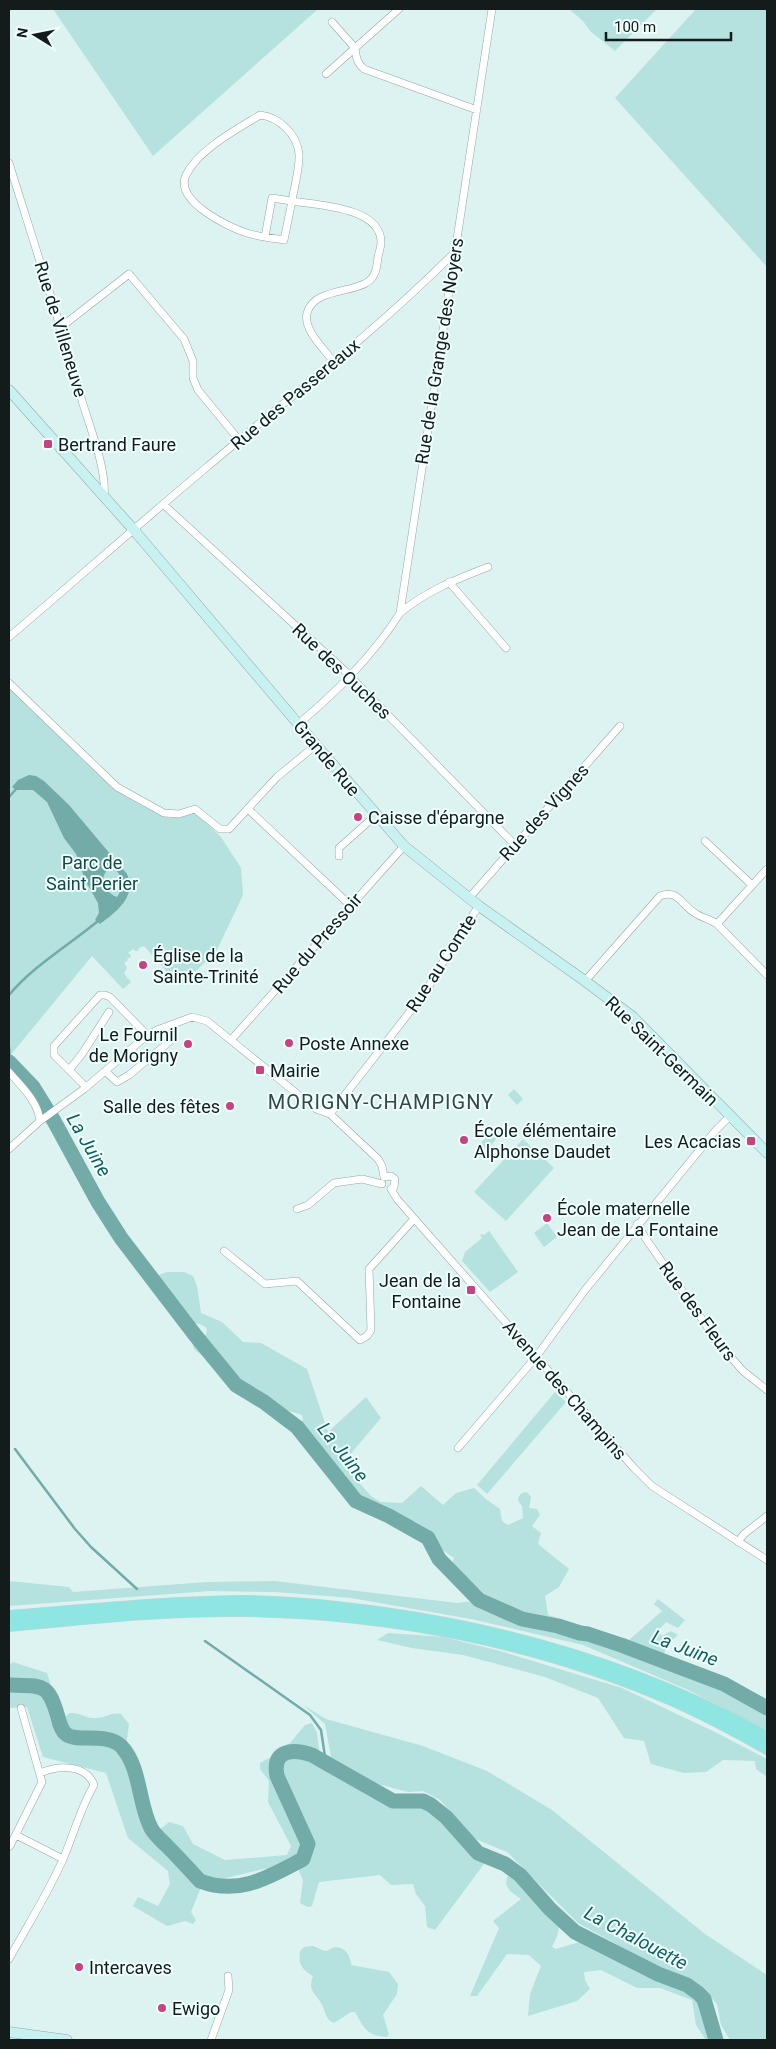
<svg xmlns="http://www.w3.org/2000/svg" width="776" height="2049" font-family="Roboto,sans-serif">
	<rect width="100%" height="100%" fill="#ddf3f1"/>
	<path fill="#b5e1de" d="M53,9H318L153,156Z
		M569,9H657L615,51L590,31L583,21Z
		M696,9H767V267L615,98Z
		M9,687L116,789L137,803L169,818L197,813L221,837L241,868L243,895L216,952L180,986L144,946L139,948L138,951H135L133,949L128,953L131,955L130,958H127L128,960L124,963L127,968L124,973L127,977L125,979L128,978L131,982L123,989L92,956L9,1057Z
		M514,1089L523,1099L517,1105L508,1095Z
		M491,1131L498,1137L487,1150L480,1144Z
		M523,1139L554,1168L506,1221L474,1192Z
		M547,1223L557,1237L544,1247L534,1233Z
		M489,1231L518,1272L490,1292L462,1261L465,1252L482,1238L480,1235L482,1234L484,1235Z
		M167,1272H184L193,1276L197,1286L201,1313L222,1322L243,1342L261,1343L307,1369L328,1432L366,1397L381,1418L342,1464L372,1497L381,1502L402,1503L421,1486L443,1505L456,1493L474,1488L486,1499L500,1509L502,1521L508,1525L523,1518L522,1506L518,1501C518,1495 522,1492 527,1492L531,1497L529,1508L537,1509L540,1515L532,1526L541,1533L538,1544L569,1569L559,1587L545,1596L548,1615L629,1640L662,1611L654,1604L658,1599L685,1620L678,1628L666,1622L658,1631L662,1636L671,1631L678,1635L668,1644L664,1654L731,1682L767,1702V1730L686,1689L583,1645L471,1619L351,1598L276,1592L210,1591L9,1606V1581L69,1587L73,1592L207,1582L275,1581L457,1603L473,1601L468,1586L451,1567L454,1558L434,1544L423,1530L395,1514L360,1500L346,1486L342,1479L333,1469L323,1465L295,1432L293,1427L303,1420L302,1415C274,1406 244,1400 222,1379C216,1373 214,1366 208,1360C202,1354 190,1351 193,1340L206,1335L207,1329C202,1323 197,1324 190,1322C186,1321 178,1318 175,1315C166,1309 159,1286 159,1275Z
		M555,1392L566,1402L487,1494L477,1485Z
		M388,1633L444,1637L500,1651L622,1688L717,1733L767,1759V1777L756,1769L755,1761L723,1760L706,1772L684,1773L651,1764L644,1741L624,1738L598,1698L545,1677L463,1655L412,1648L377,1640Z
		M13,1662L47,1673L62,1721L69,1713C81,1712 86,1719 97,1718C107,1718 109,1712 121,1714L129,1724L126,1746L134,1759L151,1822L157,1832L169,1822L183,1826L193,1844L225,1860L287,1855L291,1846L268,1802L269,1781L260,1769V1763L285,1749L305,1725L312,1723L317,1733L321,1765C343,1778 366,1796 391,1803C405,1807 420,1805 433,1811L484,1864L435,1930L427,1927L425,1906L416,1894L413,1884L391,1885L380,1875L319,1882L312,1906L308,1907L300,1903L303,1881L298,1868L263,1869L222,1879L205,1877L191,1912L196,1920L193,1924L185,1921L167,1926L133,1906L138,1897L158,1906L170,1884L168,1871L128,1838L106,1773L43,1757L27,1707L9,1708V1665Z
		M303,1705L326,1719L423,1746L487,1771L552,1810L705,1934L767,1975V2040H730L721,2025L717,2004L699,1985L667,1972L578,1923L507,1852L475,1839L440,1800L423,1791L408,1792L378,1784L331,1757L325,1724Z
		M511,1876H519L530,1890L533,1898L559,1925L558,1934L552,1947L556,1949L583,1941L698,1996L704,2004L713,2040H706L696,2025L692,2000L660,1988H637L601,1970L584,1972L585,1980L590,1989L577,2001L528,2016L530,1994L541,1966L529,1955L507,1954L477,1996H470L499,1928L493,1921L521,1899L510,1891L506,1884L507,1877Z
		M313,1946L325,1951C328,1951 330,1949 332,1948C344,1944 351,1956 351,1965L389,1972L398,1984L397,1994L383,2015L389,2034L387,2037C367,2036 364,2028 355,2012H351L334,2023C325,2020 326,2011 321,2003C318,1997 311,1992 311,1985C311,1983 312,1978 313,1976C302,1969 298,1965 300,1951L304,1947Z"/>
	<path fill="#73aba8" fill-rule="evenodd" d="M29,775L36,776L44,781L69,805L127,874C137,897 116,912 100,924L95,920L99,913L98,903L85,880L76,854L64,838L47,802L33,790H16L12,787L18,780ZM109,868C123,870 125,887 117,897C104,892 98,878 109,868Z"/>
	<g fill="none" stroke-linecap="round" stroke-linejoin="round">
		<path stroke="#73aba8" stroke-width="2.5" d="M9,797L17,788
			M9,995C33,966 69,945 98,921
			M9,1047L10,1062
			M15,1449L75,1529L91,1547L137,1589
			M205,1641L310,1715L321,1730L326,1763"/>
		<path stroke="#73aba8" stroke-width="15" d="M9,1062L33,1087L54,1121L98,1202L121,1238L195,1335L236,1385L264,1402L297,1427L356,1501L389,1516L428,1538L439,1559L479,1600L522,1619L558,1626L580,1633L588,1634L621,1645L724,1684L767,1708
			M9,1685C44,1686 48,1683 58,1717C59,1722 62,1731 66,1734C76,1743 106,1732 121,1746C141,1767 138,1803 151,1828C154,1834 161,1840 166,1845C178,1857 189,1869 200,1881C239,1896 269,1877 303,1859L308,1844L277,1776C272,1750 292,1748 312,1755L393,1801H423L431,1805L446,1817L478,1853L505,1864L520,1875L550,1909L575,1932L658,1974L687,1985L698,1993L704,1999L716,2040"/>
		<defs>
			<path id="minor" d="M399,9L355,48C356,57 357,63 364,69L477,110
				M326,74L355,48L332,22
				M9,163C34,243 60,323 83,404C91,430 107,471 104,497
				M265,237L272,198L292,201L284,240C272,238 259,237 247,233C228,227 174,201 186,175C198,150 237,129 260,115C279,117 297,134 299,154C300,167 294,188 292,201C317,205 381,207 381,242C381,247 379,252 378,257C377,266 376,278 366,283C349,293 314,289 307,313C303,330 324,349 334,362
				M61,327L129,274L184,339L193,361V378L198,390L239,440
				M163,504L344,670L514,844
				M449,582L506,648
				M400,613C426,591 457,579 488,567
				M9,637C75,581 140,523 207,467C290,397 376,331 453,254
				M9,683L117,787L164,813L179,814L195,809L220,829H229L277,777L316,745
				M298,724C335,694 375,653 400,613L492,9
				M248,809L351,906
				M705,841L752,885
				M339,856V848L376,815
				M469,898L620,726
				M717,924L767,869
				M585,981L660,896C679,889 681,905 695,913C702,918 710,919 717,924L767,975
				M231,1040L404,846
				M69,1070L82,1054L109,1012
				M105,1071L117,1082L129,1075L169,1042L170,1026
				M9,1072C21,1086 38,1101 40,1121
				M86,1087L54,1055V1046L100,995H105L110,997L148,1036
				M330,1114L426,991L457,938L479,906
				M9,1149L40,1121L84,1089L144,1038L157,1030L192,1017L207,1021L316,1109L330,1114L378,1159L382,1166L384,1177
				M384,1177L391,1176L395,1179L394,1187L391,1189
				M391,1189L397,1199L634,1468L652,1486L767,1560
				M297,1209L308,1205L334,1183L362,1179L382,1184
				M637,1224L646,1239L720,1345L743,1371L767,1390
				M224,1251L265,1284L297,1281L360,1340L367,1336L371,1330L369,1269L414,1219
				M458,1448L536,1357L585,1290L716,1130L730,1116
				M738,1542L744,1534L767,1516
				M16,1835L63,1859
				M10,1846L42,1782L21,1708
				M9,1959C27,1926 49,1892 64,1857C74,1833 81,1807 94,1785C86,1764 58,1765 40,1773
				M211,2040L229,1990L228,1976"/>
			<path id="secondary" d="M9,390L133,529L316,745L404,846L479,906L585,981L633,1017L767,1153
				M9,2032L67,2040"/>
			<path id="primary" d="M9,1616C86,1610 163,1602 240,1601C288,1601 337,1606 385,1613C519,1632 648,1671 767,1737
				M9,1626C87,1619 166,1610 244,1611C391,1613 542,1643 676,1702C707,1716 737,1732 767,1749"/>
		</defs>
		<use href="#minor" stroke="#93a7a5" stroke-width="8"/>
		<use href="#secondary" stroke="#93a7a5" stroke-width="11"/>
		<use href="#primary" stroke="#d0d1d1" stroke-width="12"/>
		<use href="#minor" stroke="#fff" stroke-width="7"/>
		<use href="#secondary" stroke="#c7f2f1" stroke-width="10"/>
		<use href="#primary" stroke="#8fe5e2" stroke-width="11"/>
	</g>
	<g fill="#c84282" stroke="#eefffe" stroke-width="2">
		<rect x="43" y="439" width="10" height="10" rx="2.5"/>
		<circle cx="358" cy="817" r="5"/>
		<circle cx="143" cy="965" r="5"/>
		<circle cx="289" cy="1043" r="5"/>
		<circle cx="188" cy="1044" r="5"/>
		<rect x="255" y="1065" width="10" height="10" rx="2.5"/>
		<circle cx="230" cy="1106" r="5"/>
		<circle cx="464" cy="1140" r="5"/>
		<rect x="746" y="1136" width="10" height="10" rx="2.5"/>
		<circle cx="547" cy="1218" r="5"/>
		<rect x="466" y="1285" width="10" height="10" rx="2.5"/>
		<circle cx="79" cy="1967" r="5"/>
		<circle cx="162" cy="2008" r="5"/>
	</g>
	<g text-anchor="middle" dominant-baseline="central" stroke-width="4" stroke-linejoin="round" paint-order="stroke">
		<g font-size="18" fill="#141b1b" stroke="#eefffe">
			<text transform="translate(61 329) rotate(73)">Rue de Villeneuve</text>
			<text transform="translate(439 351) rotate(-81)">Rue de la Grange des Noyers</text>
			<text transform="translate(295 394) rotate(-40)">Rue des Passereaux</text>
			<text transform="translate(342 671) rotate(44)">Rue des Ouches</text>
			<text transform="translate(327 758) rotate(50)">Grande Rue</text>
			<text transform="translate(544 812) rotate(-48)">Rue des Vignes</text>
			<text transform="translate(317 943) rotate(-49)">Rue du Pressoir</text>
			<text transform="translate(441 963) rotate(-57)">Rue au Comte</text>
			<text transform="translate(662 1051) rotate(44)">Rue Saint-Germain</text>
			<text transform="translate(698 1311) rotate(54)">Rue des Fleurs</text>
			<text transform="translate(565 1390) rotate(49)">Avenue des Champins</text>
		</g>
		<g font-size="18" fill="#141b1b" stroke="#eefffe" text-anchor="start">
			<text x="58" y="444">Bertrand Faure</text>
			<text x="368" y="817">Caisse d'épargne</text>
			<text x="153" y="955">Église de la<tspan x="153" dy="21">Sainte-Trinité</tspan></text>
			<text x="178" y="1034" text-anchor="end">Le Fournil<tspan x="178" dy="21">de Morigny</tspan></text>
			<text x="299" y="1043">Poste Annexe</text>
			<text x="270" y="1070">Mairie</text>
			<text x="220" y="1106" text-anchor="end">Salle des fêtes</text>
			<text x="474" y="1130">École élémentaire<tspan x="474" dy="21">Alphonse Daudet</tspan></text>
			<text x="741" y="1141" text-anchor="end">Les Acacias</text>
			<text x="557" y="1208">École maternelle<tspan x="557" dy="21">Jean de La Fontaine</tspan></text>
			<text x="461" y="1280" text-anchor="end">Jean de la<tspan x="461" dy="21">Fontaine</tspan></text>
			<text x="89" y="1967">Intercaves</text>
			<text x="172" y="2008">Ewigo</text>
		</g>
		<g font-size="18" fill="#154846" stroke="#eefffe">
			<text x="92" y="862">Parc de<tspan x="92" dy="21">Saint Perier</tspan></text>
		</g>
		<g font-size="19" font-style="italic" fill="#11605e" stroke="#eefffe">
			<text transform="translate(89 1145) rotate(60)">La Juine</text>
			<text transform="translate(343 1452) rotate(52)">La Juine</text>
			<text transform="translate(685 1648) rotate(21)">La Juine</text>
			<text transform="translate(636 1938) rotate(28)">La Chalouette</text>
		</g>
		<g font-size="20" letter-spacing="1" fill="#364746" stroke="#eefffe">
			<text x="381" y="1102">MORIGNY-CHAMPIGNY</text>
		</g>
	</g>
	<rect width="776" height="2049" fill="none" stroke="#141b1b" stroke-width="20"/>
	<g transform="translate(35 35) rotate(280)" stroke="#eefffe" stroke-width="4" paint-order="stroke">
	<path d="M0-4L9 19L0 12L-9 19Z" fill="#141b1b"/>
	<text y="-8" font-size="14" font-weight="bold" text-anchor="middle" fill="#141b1b">N</text>
	</g>
	<path d="M606 32v8h125v-8" fill="none" stroke="#141b1b" stroke-width="2.5"/>
	<text x="614" y="32" font-size="15" fill="#141b1b" stroke="#eefffe" stroke-width="4" paint-order="stroke">100 m</text>
</svg>
